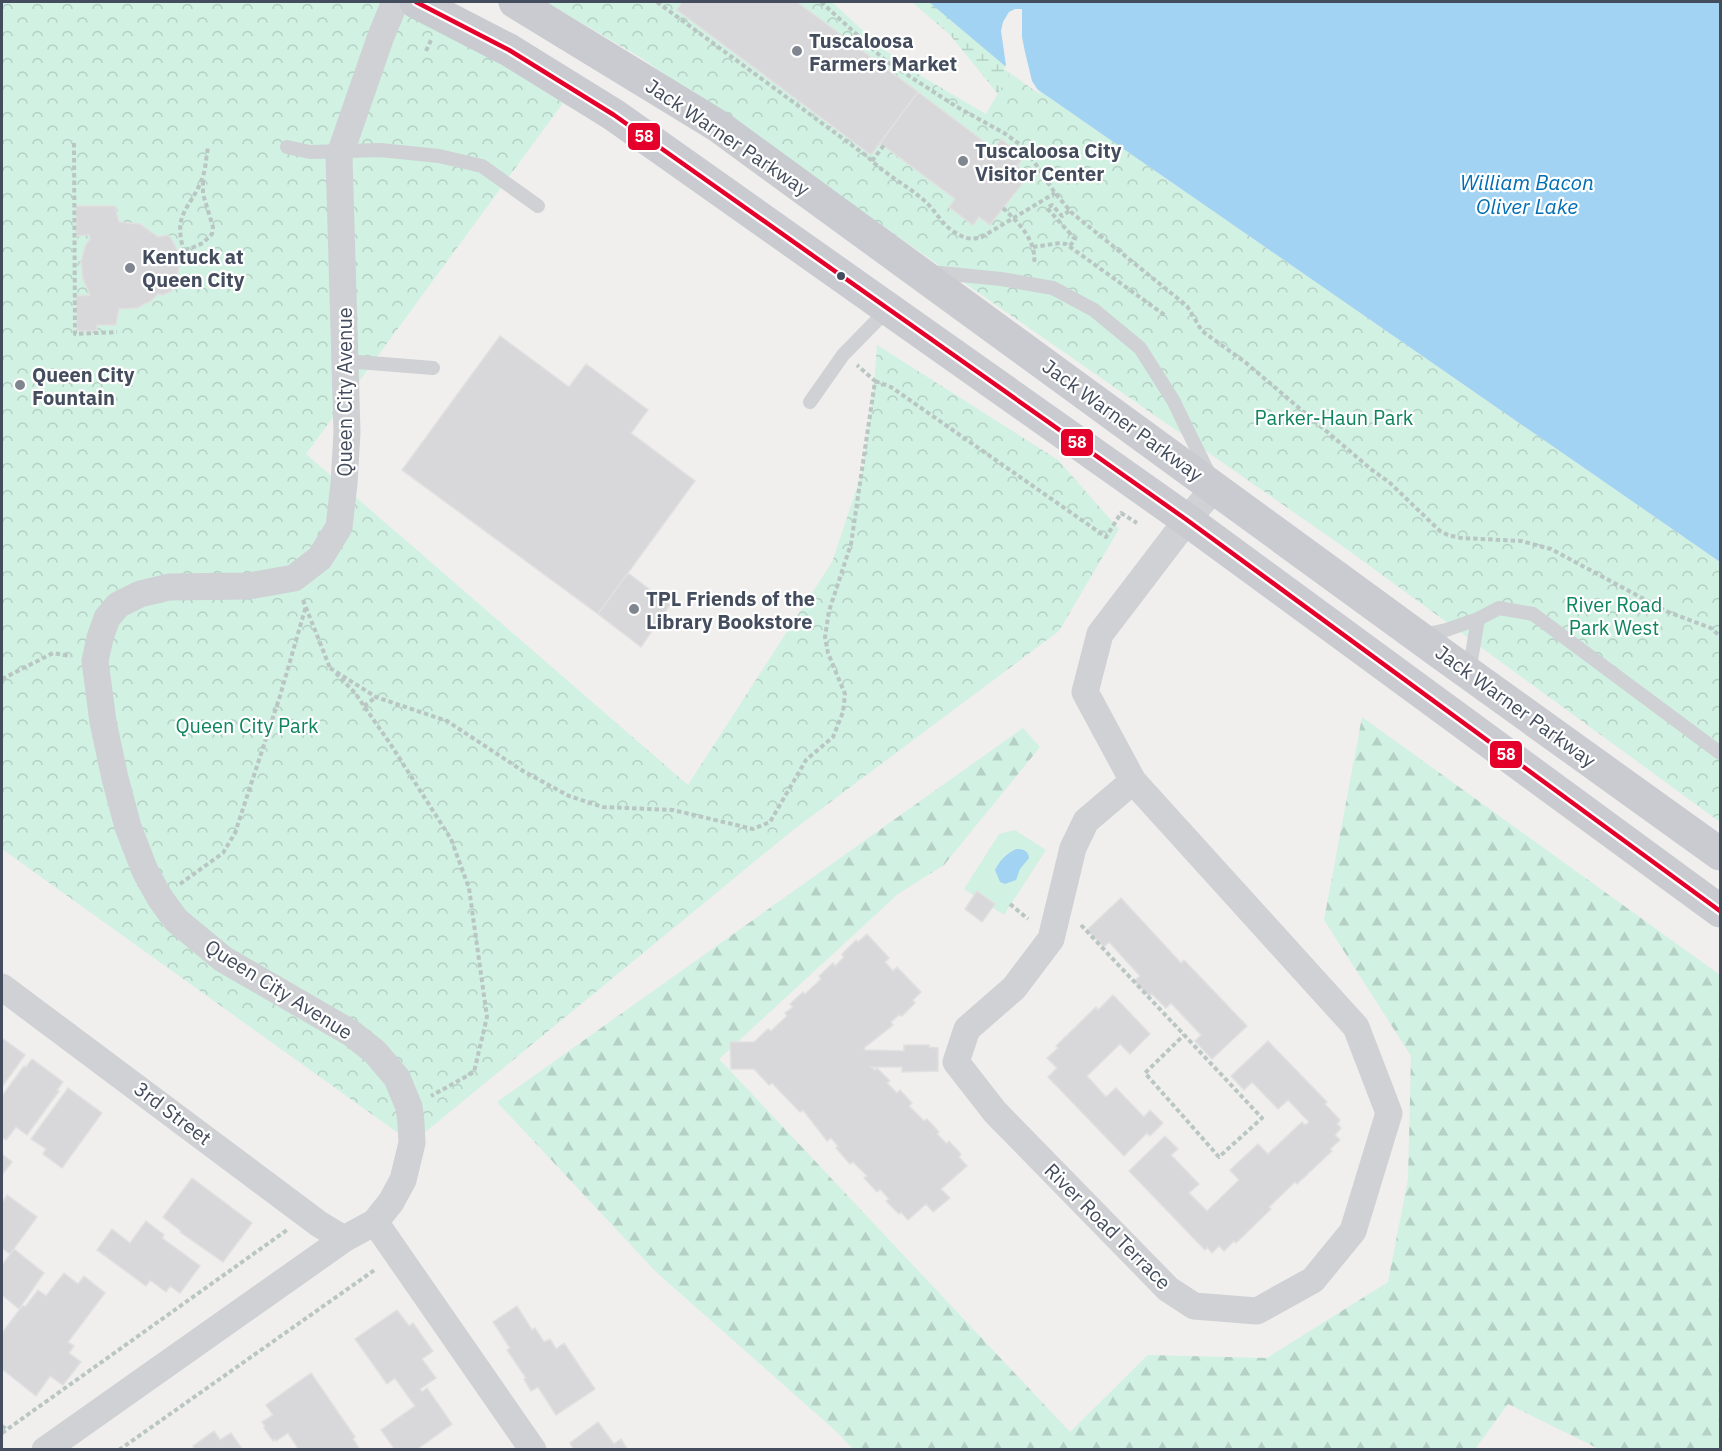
<svg xmlns="http://www.w3.org/2000/svg" width="1722" height="1451" font-family="'IBM Plex Sans',sans-serif">
	<defs>
		<pattern id="forest-firs" width="22" height="20" patternUnits="userSpaceOnUse" patternTransform="scale(1.5)"><rect width="22" height="20" fill="#d1f1e2"/><path d="M5 1l3.5 6h-7zM16 11l3.5 6h-7z" fill="#b5d0c4"/></pattern>
		<pattern id="wetland-marsh" width="20" height="14" patternUnits="userSpaceOnUse" patternTransform="scale(1.5)"><rect width="20" height="14" fill="#d1f1e2"/><path d="M1 5h8M5 5V1M11 12h8M15 12V8" fill="none" stroke="#b5d0c4"/></pattern>
		<pattern id="park-crowns" width="20" height="18" patternUnits="userSpaceOnUse" patternTransform="scale(1.5)"><rect width="20" height="18" fill="#d1f1e2"/><path d="M2 6a3 3 0 1 1 6 0M12 15a3 3 0 1 1 6 0" fill="none" stroke="#b5d0c4"/></pattern>
	</defs>
	<rect width="100%" height="100%" fill="#f0efee"/>
	<path fill="url(#forest-firs)" d="M1362,717L1720,975V1449H1599L1508,1404L1475,1449H853L838,1433L656,1272L497,1102L1023,728L1040,747L944,865L898,894L719,1059L1070,1432L1148,1355L1267,1358L1388,1282L1408,1179L1411,1056L1324,920Z"/>
	<path fill="url(#wetland-marsh)" d="M912,2H1027L1011,71L998,94L950,35Z"/>
	<path fill="url(#park-crowns)" d="M2,2H402L563,103L306,454L688,785L832,562L863,470L874,386L877,345L1058,460L1119,529L1059,631L793,830L412,1143L2,849Z
		M546,2H832L882,48L921,76L986,114L1011,71L1720,562V822L1348,550L643,59Z"/>
	<path fill="#d1f1e2" d="M1015,830L1046,850L1004,915L964,889L999,834Z"/>
	<path fill="#a2d3f2" d="M929,2H1720V562L1011,71Z
		M1016,849C1023,849 1028,850 1029,858L1020,869L1016,880L1005,884L1000,882L995,870C1000,860 1006,854 1016,849Z"/>
	<path fill="#f0efee" d="M1015,9H1022V37L1025,52L1032,81L1041,95L1004,69L1006,65L1001,31L1003,22L1009,12Z"/>
	<path fill="#d8d8da" stroke="#e1e0e1" stroke-width="1.5" d="M678,2H797L918,92L871,155L677,10L681,4Z
		M918,92L994,149L1001,139L1024,157L1017,166L1029,175L990,225L979,217L973,225L949,207L955,199L880,143Z
		M76,206H115L119,222L140,224L158,237L167,235L171,238L177,250L179,265L177,280L172,291L163,295L158,294L151,301L137,308L119,309L116,325H97V331H77L76,296L90,295L83,279L81,262L85,246L90,239L89,235L76,236Z
		M500,336L569,387L586,364L648,410L631,433L695,481L598,614L402,470Z
		M628,573L670,605L641,647L598,614Z
		M977,891L995,904L982,922L965,909Z
		M1121,898L1181,963L1184,960L1247,1026L1212,1059L1195,1041L1201,1035L1171,1003L1166,1008L1152,994L1149,996L1134,981L1140,976L1109,942L1104,947L1087,930Z
		M867,934L889,958L885,962L893,971L897,967L921,992L913,1000L915,1003L902,1016L898,1014L899,1015L891,1022L893,1025L864,1048L865,1050L904,1051V1045H929V1047L938,1048V1071L902,1072V1067H871L875,1070L877,1068L890,1081L887,1083L897,1093L900,1090L912,1103L909,1106L924,1121L927,1119L939,1132L937,1134L945,1142L946,1144L949,1141L961,1154L959,1157L967,1166L941,1189L950,1198L933,1212L926,1204L908,1220L901,1212L899,1214L886,1201L889,1199L880,1189L877,1192L864,1178L867,1176L853,1162L850,1164L836,1148L838,1146L831,1138L827,1141L803,1110L800,1112L772,1083L769,1085L754,1069H731L730,1042H754L768,1029L771,1031L787,1016L785,1013L793,1007L790,1004L803,992L805,994L821,979L819,976L833,963L835,966L844,957L842,954L856,940L858,942Z
		M1113,995L1150,1034L1130,1054L1120,1044L1087,1076L1106,1097L1116,1088L1144,1117L1150,1110L1163,1123L1150,1136L1147,1133L1124,1156L1048,1077L1057,1068L1047,1058L1058,1048L1056,1046L1096,1007L1098,1010Z
		M2,1038L25,1055L2,1087Z
		M1268,1041L1327,1102L1325,1104L1340,1120L1337,1124L1341,1128L1335,1135L1340,1140L1330,1149L1332,1151L1297,1184L1295,1182L1269,1207L1271,1209L1236,1243L1234,1241L1224,1251L1219,1246L1212,1253L1207,1247L1205,1250L1129,1171L1165,1136L1178,1149L1171,1155L1199,1184L1189,1193L1207,1211L1239,1180L1230,1170L1258,1144L1268,1154L1302,1122L1305,1125L1309,1122L1288,1100L1278,1109L1252,1082L1244,1090L1231,1076Z
		M32,1059L63,1082L57,1090L59,1091L27,1135L16,1127L6,1140L2,1137V1096L24,1066L26,1067Z
		M68,1088L102,1113L62,1168L43,1154L46,1149L31,1139Z
		M2,1154L12,1162L2,1175Z
		M192,1178L252,1223L223,1262L180,1232L181,1231L163,1217Z
		M7,1195L37,1217L10,1254L2,1248V1203Z
		M146,1221L164,1235L162,1238L200,1266L180,1293L170,1286L166,1292L150,1280L146,1286L97,1250L112,1229L130,1243Z
		M14,1249L44,1273L19,1309L2,1295V1265Z
		M64,1273L78,1284L84,1276L105,1293L68,1342L74,1346L69,1353L81,1362L63,1385L50,1376L36,1396L2,1369V1333L23,1305L25,1307L38,1290L46,1296Z
		M517,1306L532,1330L535,1328L544,1342L550,1339L556,1349L564,1343L595,1389L556,1415L538,1387L531,1391L524,1379L526,1378L507,1350L510,1348L493,1322Z
		M397,1310L409,1326L413,1323L433,1351L422,1359L436,1378L420,1389L422,1392L427,1388L452,1424L416,1450H395L381,1430L415,1406L395,1378L387,1384L355,1339Z
		M311,1373L355,1437L353,1439L360,1450H299L288,1433L276,1441L275,1439L273,1441L264,1428L265,1426L262,1422L273,1415L266,1405Z
		M598,1422L614,1444L621,1439L628,1450H574L570,1443Z
		M214,1431L220,1440L231,1433L243,1450H195L193,1446Z"/>
	<g fill="none" stroke-linecap="round" stroke-linejoin="round">
		<path stroke="#b9c6c4" stroke-width="4" stroke-dasharray="4.5 3" stroke-linecap="butt" d="M657,2L868,157C885,175 909,186 927,203C937,213 943,226 956,233C965,239 972,240 982,237L1055,193
			M821,2L886,61L957,107L1004,133L1025,148L1055,193L1072,213L1176,297L1187,306L1202,331L1245,362L1372,470L1389,482L1440,531L1448,535L1461,538L1521,541L1551,549L1668,612L1711,628L1720,636
			M426,51L431,40
			M74,143L75,334L117,332
			M872,161L884,145
			M1003,208C1020,224 1037,241 1034,265
			M1069,211L1062,216L1052,205L1047,208L1075,239L1070,246
			M1033,247L1060,243L1066,244L1166,316
			M184,252C172,210 191,211 203,176C206,167 206,157 208,148
			M178,254L203,243L212,234L213,227L203,194V179
			M875,381L891,387L1106,537L1121,513L1137,523
			M303,600L330,668
			M330,668L376,697L447,721L523,771L569,796L603,807L673,810L753,829L770,822L806,760L833,737L843,712L845,694L828,653L825,637L829,611L851,544L875,381L857,365
			M336,673L355,693L391,745L451,839L469,888L487,1017L474,1072L431,1096
			M2,679L53,653L71,656
			M364,706L376,697
			M180,884L223,853L235,833L280,696L306,606
			M1010,904L1028,919
			M1081,925L1262,1118L1219,1157L1145,1073L1184,1035
			M2,1426L6,1429
			M2,1433L287,1230
			M119,1450L376,1269"/>
		<path stroke="#cfd1d4" stroke-width="14" d="M287,147L310,152L380,150L439,156L482,166L538,206
			M931,272L1001,279L1053,288L1094,310L1140,348L1173,400L1209,474
			M345,361L433,368
			M810,402L843,355L889,308
			M1423,635L1446,630L1478,619L1499,608L1533,614L1720,753
			M1469,672L1478,619"/>
		<path stroke="#cfd1d4" stroke-width="27" d="M1133,781L1356,1027L1389,1113L1353,1231L1313,1280L1257,1311L1194,1306L1168,1289L995,1112L956,1062L967,1029L1014,988L1051,939L1073,848L1086,821Z
			M1133,781L1085,692L1100,634L1187,520L1215,487
			M2,987L319,1224L344,1239
			M375,1222L533,1450
			M45,1450L344,1239L375,1222L391,1202L403,1180L412,1143L411,1123L409,1107L397,1078L375,1052L351,1033L223,959L176,920L160,898L145,871L128,827L115,778L103,722L95,661L100,638L107,618L118,605L140,594L169,587L249,586L294,578L320,558L339,527L344,484L347,432L339,157L381,36L395,2"/>
		<path stroke="#c9cbd0" stroke-width="33" d="M416,2L509,50L614,115L1187,520L1720,911
			M515,2L718,126L1439,652L1720,854"/>
		<defs>
			<path id="bus-1" d="M416,2L509,50L614,115L1187,520L1720,911"/>
		</defs>
		<use href="#bus-1" stroke="#fff" stroke-width="9"/>
		<use href="#bus-1" stroke="#e4002b" stroke-width="4.5"/>
	</g>
	<g fill="#808690" stroke="#fff" stroke-width="2">
		<circle cx="797" cy="51" r="6"/>
		<circle cx="963" cy="161" r="6"/>
		<circle cx="130" cy="268" r="6"/>
		<circle cx="20" cy="385" r="6"/>
		<circle cx="634" cy="609" r="6"/>
	</g>
	<circle fill="#444d5d" stroke="#fff" stroke-width="2" cx="841" cy="276" r="5"/>
	<g text-anchor="middle" dominant-baseline="central" stroke-width="4.5" stroke-linejoin="round" paint-order="stroke">
		<g font-size="20" font-weight="bold" fill="#444d5d" stroke="#fff" text-anchor="start">
			<text x="809" y="40">Tuscaloosa<tspan x="809" dy="23">Farmers Market</tspan></text>
			<text x="975" y="150">Tuscaloosa City<tspan x="975" dy="23">Visitor Center</tspan></text>
			<text x="142" y="256">Kentuck at<tspan x="142" dy="23">Queen City</tspan></text>
			<text x="32" y="374">Queen City<tspan x="32" dy="23">Fountain</tspan></text>
			<text x="646" y="598">TPL Friends of the<tspan x="646" dy="23">Library Bookstore</tspan></text>
		</g>
		<g font-size="20" fill="#444d5d" stroke="#fff">
			<text transform="translate(728 137) rotate(34)">Jack Warner Parkway</text>
			<text transform="translate(344 392) rotate(-90)">Queen City Avenue</text>
			<text transform="translate(1123 420) rotate(36)">Jack Warner Parkway</text>
			<text transform="translate(1516 706) rotate(36)">Jack Warner Parkway</text>
			<text transform="translate(279 989) rotate(32)">Queen City Avenue</text>
			<text transform="translate(173 1113) rotate(37)">3rd Street</text>
			<text transform="translate(1108 1226) rotate(45)">River Road Terrace</text>
		</g>
		<g font-size="20" fill="#0e855e" stroke="#fff">
			<text x="1334" y="417">Parker-Haun Park</text>
			<text x="1614" y="604">River Road<tspan x="1614" dy="23">Park West</tspan></text>
			<text x="247" y="725">Queen City Park</text>
		</g>
		<g font-size="21" font-style="italic" fill="#006eb4" stroke="#fff">
			<text x="1527" y="182">William Bacon<tspan x="1527" dy="24">Oliver Lake</tspan></text>
		</g>
	</g>
	<g stroke="#fff" stroke-width="2">
		<rect x="627" y="122" width="34" height="29" rx="6" fill="#e4002b"/>
		<rect x="1060" y="428" width="34" height="29" rx="6" fill="#e4002b"/>
		<rect x="1489" y="740" width="34" height="29" rx="6" fill="#e4002b"/>
	</g>
	<g font-size="16" text-anchor="middle" font-weight="bold" fill="#fff">
		<text x="644" y="142">58</text>
		<text x="1077" y="448">58</text>
		<text x="1506" y="760">58</text>
	</g>
	<rect width="1722" height="1451" fill="none" stroke="#444d5d" stroke-width="6"/>
</svg>
